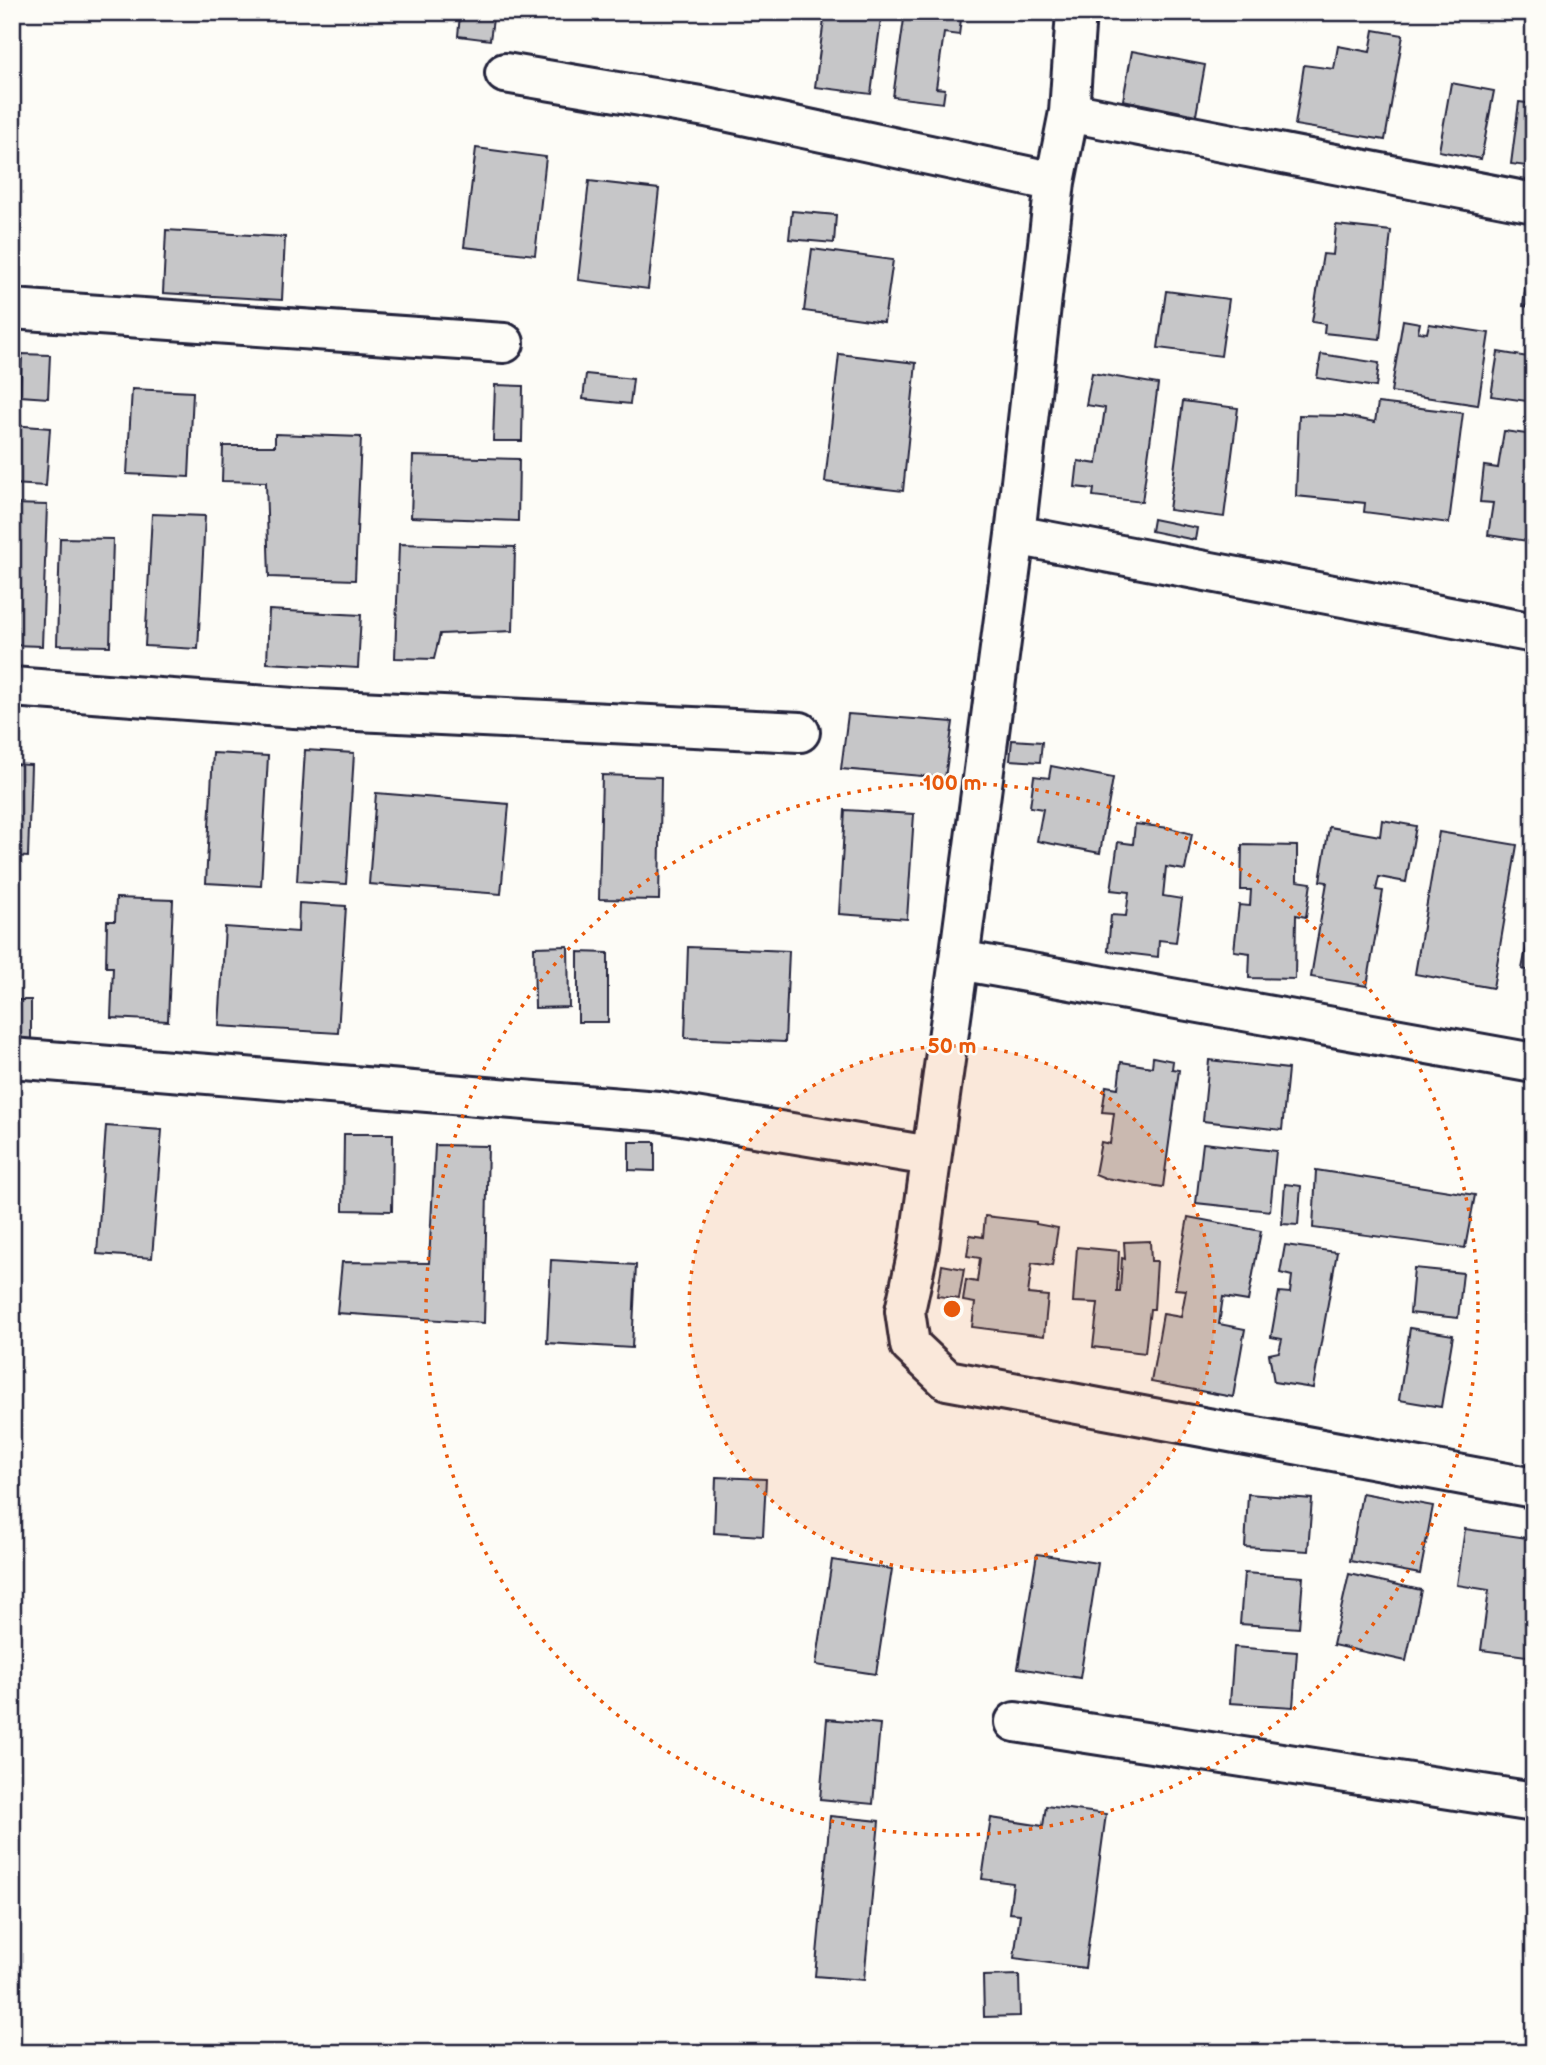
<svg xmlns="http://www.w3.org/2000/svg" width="1546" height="2065" font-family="'Balsamiq Sans',sans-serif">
	<rect width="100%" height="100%" fill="#fdfcf7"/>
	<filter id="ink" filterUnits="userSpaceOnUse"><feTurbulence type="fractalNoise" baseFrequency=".0143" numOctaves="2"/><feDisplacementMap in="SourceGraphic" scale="14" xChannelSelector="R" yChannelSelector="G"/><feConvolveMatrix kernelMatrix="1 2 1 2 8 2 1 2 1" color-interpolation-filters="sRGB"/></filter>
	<g filter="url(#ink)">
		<path fill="#c6c6c8" stroke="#22223b" stroke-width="2" d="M825,12H882L871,94L815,87Z
			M905,12H947L946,17L961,19L959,35L944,33L936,88L945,89L943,103L893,97Z
			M460,15L493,19L490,40L458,36Z
			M1374,30L1403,35L1385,140L1295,125L1304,65L1334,69L1338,46L1370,52Z
			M1132,51L1205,65L1196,115L1123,100Z
			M1451,83L1494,91L1481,159L1439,151Z
			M1519,102L1534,104V167L1511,164Z
			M476,148L546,157L535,255L464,247Z
			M589,181L659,189L648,289L578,280Z
			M792,211L836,215L834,243L789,239Z
			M1336,225L1391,231L1380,339L1324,333L1325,324L1312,322L1323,254L1333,255Z
			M166,230L285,237L282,300L163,293Z
			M812,249L893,260L884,322L804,311Z
			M1530,249L1534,250V307L1523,306Z
			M1166,291L1229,299L1221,356L1158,348Z
			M1403,320L1420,323L1418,332L1427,333L1429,324L1489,333L1478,405L1391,392Z
			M1498,352L1534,358V402L1491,396Z
			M22,354L50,355L48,398L20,396Z
			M839,354L916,363L903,491L825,482Z
			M1321,354L1379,363L1376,387L1317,378Z
			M1092,373L1158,384L1142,502L1093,496L1094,489L1075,487L1078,461L1097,464L1105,408L1086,405Z
			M586,374L633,379L630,404L583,399Z
			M495,385L523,386L522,441H493Z
			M132,389L193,392L189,477L127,474Z
			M1183,401L1238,408L1224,517L1169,510Z
			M1378,403L1463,413L1449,523L1364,512L1365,503L1296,496L1299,415L1344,416L1375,422Z
			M12,425L50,428L46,486L12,484Z
			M1504,431L1534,435V542L1488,535L1493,503L1480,502L1484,466L1498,468Z
			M275,434L361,437L355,580L269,577L266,482L222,481L223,446H275Z
			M413,456L519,459L518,521L411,517Z
			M12,504L47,505L42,646L12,645Z
			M152,514L205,516L198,649L145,646Z
			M1153,519L1197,528L1195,540L1151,531Z
			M60,538L113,539L110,646L57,645Z
			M399,544L515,547L513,631L440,634L434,659L395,658Z
			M269,610L361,615L358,668L267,663Z
			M848,714L953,722L945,778L841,769Z
			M1012,740L1042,742L1040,762L1010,760Z
			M305,750L354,753L346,884L297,881Z
			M213,753L268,756L261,886L206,883Z
			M12,764L31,765L28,857L12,856Z
			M1051,766L1113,778L1100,853L1037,841L1043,809L1030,807L1034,776L1049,778Z
			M602,775L661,777L659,900L599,899Z
			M376,793L509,804L501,894L369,884Z
			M845,810L914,814L907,919L839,914Z
			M1382,820L1416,826L1406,882L1379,877L1376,890L1383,891L1367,986L1311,977L1327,882L1320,881L1329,827L1380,836Z
			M1135,824L1170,828L1192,834L1185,870L1166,867L1163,896L1182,899L1176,942L1159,940L1158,957L1108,951L1111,915L1126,916L1129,892L1111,890L1118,842L1133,844Z
			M1439,832L1517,845L1493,988L1415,974Z
			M1242,845L1297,846V881L1311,883L1306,917L1296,915L1295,979L1249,978L1250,953L1234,951L1239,905L1250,906L1251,890H1241Z
			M116,898L173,900L168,1021L111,1018L113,967H106L107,921H115Z
			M299,903L346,906L338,1033L219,1026L225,927L298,932Z
			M1531,924H1534V972L1522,969Z
			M568,946L569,1007L535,1008L534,947Z
			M688,947L789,951L785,1042L685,1038Z
			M578,952L608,953V1022H578Z
			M19,1000H31V1044L12,1043V1014H18Z
			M1153,1057L1173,1061L1172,1069L1179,1070L1163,1187L1105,1178L1095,1174L1101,1142L1110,1144L1114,1113L1102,1112L1106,1086L1118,1088L1121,1062L1152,1067Z
			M1209,1060L1288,1069L1282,1130L1203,1121Z
			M106,1126L162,1130L152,1258L97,1254Z
			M344,1134H393L392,1211L343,1210Z
			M629,1142H655V1171L629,1170Z
			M1203,1143L1276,1151L1270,1211L1196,1203Z
			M435,1145L488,1146L484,1323L337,1313L342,1262L429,1263Z
			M1316,1170L1475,1195L1465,1248L1313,1228Z
			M1285,1184L1301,1186L1298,1225L1282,1224Z
			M985,1216L1036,1222V1224L1058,1228L1052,1266L1032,1263L1028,1294L1048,1296L1044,1336L972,1327L975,1303L963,1301L966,1280L977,1282L980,1258L967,1256L970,1235L983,1237Z
			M1188,1217L1261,1231L1248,1301L1223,1297L1219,1324L1245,1329L1233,1397L1151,1382L1163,1314L1181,1317L1186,1290L1175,1289Z
			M1150,1241L1151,1261H1157L1154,1309H1150L1145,1353L1093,1347L1098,1303L1073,1302L1077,1247L1119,1251L1117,1291H1120L1122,1258L1125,1259L1124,1242Z
			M1285,1245L1337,1252L1313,1388L1274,1382L1269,1354L1279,1352L1282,1339L1271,1337L1279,1292L1290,1293L1292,1276L1280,1273Z
			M551,1260L636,1265L632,1348L547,1343Z
			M942,1265L964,1269L959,1299L937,1296Z
			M1414,1268L1463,1273L1458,1318L1410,1313Z
			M1410,1328L1453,1335L1441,1407L1399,1400Z
			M716,1477L766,1479L763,1536L714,1533Z
			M1362,1493L1433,1506L1420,1574L1350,1561Z
			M1248,1494L1312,1499L1308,1551L1245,1547Z
			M1465,1529L1534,1539V1657L1481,1650L1489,1590L1457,1585Z
			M1037,1554L1098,1563L1080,1678L1018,1668Z
			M832,1560L892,1569L876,1674L816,1665Z
			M1244,1573L1303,1577L1299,1628L1240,1624Z
			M1349,1574L1421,1590L1406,1661L1333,1645Z
			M1234,1647L1297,1652L1293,1707L1230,1703Z
			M827,1719L880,1724L873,1804L820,1799Z
			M1046,1806L1106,1814L1085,1968L1014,1958L1020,1914L1009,1913L1013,1883L982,1879L991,1818L1043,1826Z
			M830,1816L879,1821L864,1980L815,1976Z
			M1019,1975L1020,2016L984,2017L983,1976Z
			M1071,2046L1123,2053H1070Z"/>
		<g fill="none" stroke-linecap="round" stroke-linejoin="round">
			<defs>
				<path id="minor" d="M1076,12L1069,112L1055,182L1015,535L959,960L919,1246L905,1311L910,1345L947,1380L1534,1488
					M505,73L706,107L1055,182
					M1069,112L1534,203
					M12,309L504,343
					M1015,535L1534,633
					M12,687L294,708L800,732
					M959,960L1534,1063
					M12,1058L658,1111L930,1156
					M1015,1722L1534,1802"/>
			</defs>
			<use href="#minor" stroke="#22223b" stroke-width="44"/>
			<use href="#minor" stroke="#fdfcf7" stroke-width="38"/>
		</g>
	</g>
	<circle cx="952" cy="1309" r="263" fill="#e8590c" fill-opacity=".12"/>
	<g fill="none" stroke="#e8590c" stroke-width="3.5" stroke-dasharray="3.5 7">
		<circle cx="952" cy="1309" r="263"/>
		<circle cx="952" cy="1309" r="526"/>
	</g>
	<circle cx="952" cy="1309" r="10" fill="#e8590c" stroke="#fdfcf7" stroke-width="3.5"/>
	<g font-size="21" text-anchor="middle" font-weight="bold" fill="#e8590c" stroke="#fdfcf7" stroke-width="5" stroke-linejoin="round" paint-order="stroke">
		<text x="952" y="790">100 m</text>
		<text x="952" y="1053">50 m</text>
	</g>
	<rect width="1546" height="2065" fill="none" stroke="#fdfcf7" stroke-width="42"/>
	<rect x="21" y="21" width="1504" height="2023" fill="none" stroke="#22223b" stroke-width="2.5" filter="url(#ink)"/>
</svg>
